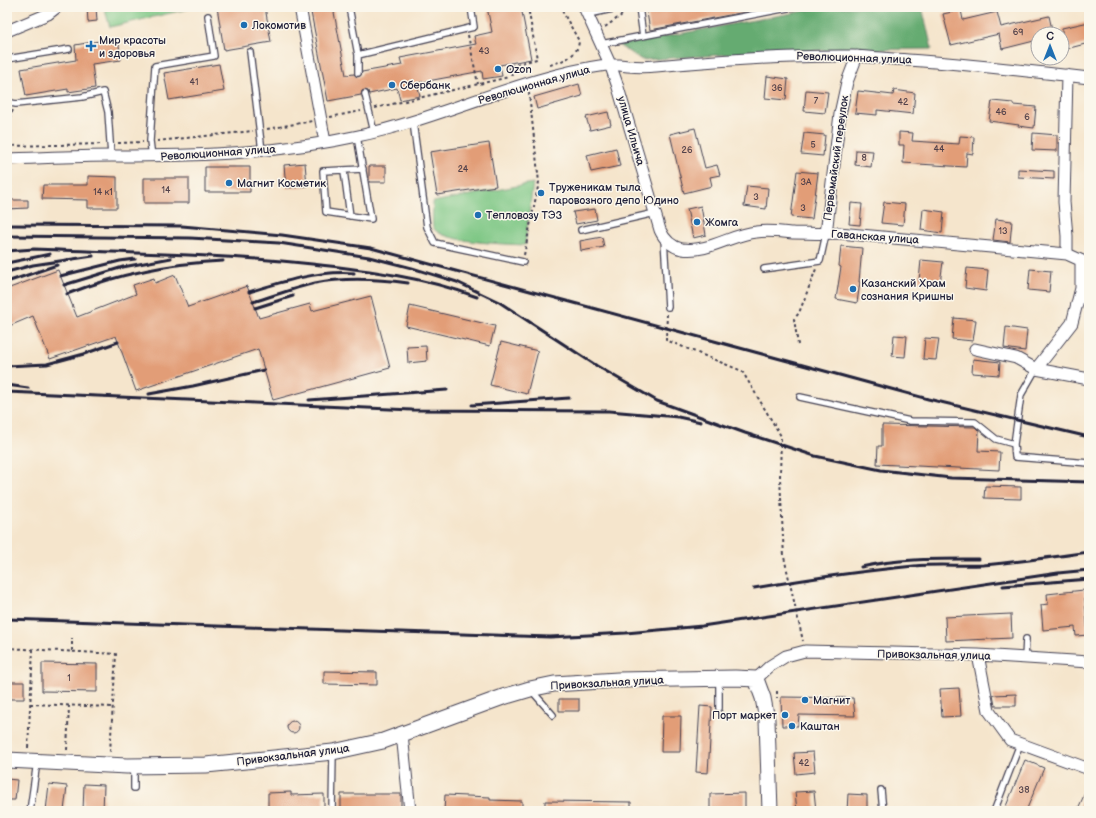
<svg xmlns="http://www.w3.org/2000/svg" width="1096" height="818" font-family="'Balsamiq Sans',sans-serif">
	<rect width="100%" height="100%" fill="#fbf7ec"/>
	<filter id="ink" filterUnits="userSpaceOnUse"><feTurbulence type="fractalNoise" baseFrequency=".025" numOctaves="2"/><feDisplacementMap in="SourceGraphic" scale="8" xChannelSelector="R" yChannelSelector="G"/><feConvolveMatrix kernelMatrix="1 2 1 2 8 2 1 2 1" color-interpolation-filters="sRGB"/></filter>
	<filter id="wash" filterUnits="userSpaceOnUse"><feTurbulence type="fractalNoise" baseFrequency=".012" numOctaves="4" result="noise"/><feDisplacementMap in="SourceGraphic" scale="16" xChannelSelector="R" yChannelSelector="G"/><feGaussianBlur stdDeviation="0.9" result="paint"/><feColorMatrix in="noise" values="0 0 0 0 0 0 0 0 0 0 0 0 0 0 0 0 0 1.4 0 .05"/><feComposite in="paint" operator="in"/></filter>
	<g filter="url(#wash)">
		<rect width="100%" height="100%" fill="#f5e5cc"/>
		<path fill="#7cc683" stroke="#4f745f" d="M104,7H191L188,9L110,27Z
			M533,183L525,245C509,244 439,243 433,227C432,222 433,208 433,202Z"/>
		<path fill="#65ab71" stroke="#446656" d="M825,7H922L932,49L784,51L642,60L618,45Z"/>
		<g id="blocks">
			<path fill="#e29d77" d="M87,7H96L97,21L88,22Z
				M217,7H265L271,42L224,50Z
				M310,7H333L346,75L354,74L356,76L358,77L361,75L362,72L402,65L400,58L476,44L474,36L492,32L487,7H521L531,59L500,65L502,76L483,79L482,71L417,83L420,96L400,100L397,88L369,94L368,91L364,90L362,91L361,95L328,101Z
				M646,7H756V10L650,30Z
				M961,10L963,20L997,12L1001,27L1049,16L1053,34H1038V40L1002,49L999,34L951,45L943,14Z
				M1089,22V43L1062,50V28Z
				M118,38L121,60L92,64L95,88L68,92V89L26,96L21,69L76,60L75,45Z
				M219,64L224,91L169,100L164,73Z
				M767,76L788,79L786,100L765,98Z
				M579,84L582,96L537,109L534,97Z
				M806,90L828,92L825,113L804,111Z
				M894,90L915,93L913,114L877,110V115L855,113L858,91L893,95Z
				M992,101L1013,103V105L1036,107L1034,128L1018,126L1019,125L989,121Z
				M608,112L611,125L590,130L586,117Z
				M695,128L705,168L717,165L720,175L710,177L712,186L684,193L670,134Z
				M899,132L913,133L912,141L959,144L960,136L974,137L973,154L967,153L966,167L903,163L904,145H899Z
				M804,133L825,135L823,156L801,154Z
				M1033,133L1057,135V151L1032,150Z
				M489,143L496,186L437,195L430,152Z
				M616,148L620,166L591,172L587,155Z
				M856,150L873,151L871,167L855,165Z
				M305,163L307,186L286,188L284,165Z
				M369,166H386V182H369Z
				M205,167H250V192H205Z
				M1018,169L1054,171V179L1018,177Z
				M797,171L818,173L812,219L791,217Z
				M88,176L117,177V208H88V200L42,199L43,185H88Z
				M144,178H189V203H144Z
				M747,186L768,188L766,209L744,206Z
				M7,200H28V208L7,209Z
				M884,202L905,204L903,225L881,223Z
				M851,203L862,204L860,225L849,224Z
				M701,206L706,235L693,238L687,209Z
				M595,209L597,220L576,224L573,212Z
				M923,209L944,212L942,233L921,230Z
				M996,219L1012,221L1010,242L993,240Z
				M602,237L604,247L581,251L580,241Z
				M841,246L862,248L859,282H860L857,303L836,299L841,267L839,266Z
				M921,260L943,262L940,283L919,281Z
				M967,268L988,270L986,291L965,288Z
				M1030,269L1051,271L1049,292L1028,290Z
				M58,270L77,317L136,294L133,285L154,278L155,283L175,275L188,307L247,286L259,318L310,304L312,311L371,296L390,368L273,400L258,349L136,391L116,336L50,359L33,316L7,327V289Z
				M410,306L495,326L490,346L406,326Z
				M954,318L976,320L973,341L952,339Z
				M1006,327L1027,330L1025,351L1004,348Z
				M894,335L907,336L905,357L892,356Z
				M925,338L939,339L936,360L923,359Z
				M501,342L538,351L527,394L490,385Z
				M426,346L427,361L408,363L407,347Z
				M973,359L1000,362L999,375L972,373Z
				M882,425L975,427L979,431L978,451L1000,452L999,470L877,464L878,446H882Z
				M985,486L1021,487V499L984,498Z
				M1084,590L1088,635L1076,636L1075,627L1043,630L1041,605L1048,604L1047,594Z
				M1011,614L1012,638L946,641L945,617Z
				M42,663L97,664V692L42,691Z
				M324,671L377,672V685L324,684Z
				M10,682H24V699H10Z
				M959,688L961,716L942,717L940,689Z
				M1016,694V706H995L993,695Z
				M781,697L853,698L855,716L799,715L798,726H782Z
				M559,699H579V711H559Z
				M700,706L712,707L708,773L696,772Z
				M662,716H681L680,752H661Z
				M287 727a6 6 0 1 1 12 0a6 6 0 1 1-12 0Z
				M813,752L815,772L796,774L794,753Z
				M1025,760L1044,768L1026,811H1004Z
				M7,779L17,780L15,800H7Z
				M49,784L67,786L64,811H46Z
				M84,784L104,785L103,811H83Z
				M1089,784V811H1077Z
				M814,791L816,811H797L795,792Z
				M291,792V795L324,794V811H268V793Z
				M745,793V811H710V794Z
				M341,794H401V811H341Z
				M848,794L867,795V811H847Z
				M445,795L490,797V800L522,801V811H444Z
				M545,801L631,802V811H545Z"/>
		</g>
	</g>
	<g filter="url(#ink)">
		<use href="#blocks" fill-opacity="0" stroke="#423f51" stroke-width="1"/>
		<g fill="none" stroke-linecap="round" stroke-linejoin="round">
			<defs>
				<path id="service" d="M349,7L358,55L474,27L471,7
					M639,7L643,36
					M589,14L622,7
					M601,44L793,7
					M250,52L262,151
					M358,55V73
					M7,59L69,49
					M365,94L374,132
					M7,100L11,103L16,104L82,97L103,92L108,112L111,156
					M413,122L427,227L435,243L523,262
					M357,136L371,219L326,212L323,171L363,169
					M152,157L150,141L155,66L214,56L208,16
					M344,171L350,216
					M581,230L655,213
					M664,239L668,307
					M764,269L820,261L826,234
					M1036,369L1021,395L1014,444L1015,457L1089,463
					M800,397L910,421L975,422L996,439L1014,444
					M1025,658L1026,639
					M532,691L553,715
					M719,708V678
					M134,766V788
					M881,790L883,811
					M995,809L1020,744
					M30,811L37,762
					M332,811L333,753"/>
				<path id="minor" d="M300,7L325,142
					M584,7L610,64L617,84L660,230C664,239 672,247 682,249C708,253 732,234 756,232C768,230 781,232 793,233C808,233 823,234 839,233L1067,254L1089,264
					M7,31L48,14L57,7
					M1067,75L1064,202L1067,236V254
					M7,159C42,158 77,156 112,156C195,156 276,154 358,136C442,118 522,77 606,65C614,64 621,65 628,66C637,67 647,67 656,66C722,60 787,55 853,56C872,57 890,59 908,60C969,64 1029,71 1089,78
					M826,234L840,114L847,82L857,56
					M975,349L1016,358L1036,369L1089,379
					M1036,369L1072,323L1081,288V261
					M978,655L989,711L1010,740L1089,769
					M756,679L770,666L786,656L805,651L978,655L1089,662
					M402,734L410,811"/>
				<path id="secondary" d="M7,760L127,766L206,765L333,752L383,741L503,697L530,689L554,684L618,680L735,678L756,679L763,698L767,720L770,811"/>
			</defs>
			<use href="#service" stroke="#423f51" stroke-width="8"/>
			<use href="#minor" stroke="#423f51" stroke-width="13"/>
			<use href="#secondary" stroke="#423f51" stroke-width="17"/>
			<path stroke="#423f51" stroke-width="2" stroke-dasharray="3 3" stroke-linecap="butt" d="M529,11L544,7
				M605,27L622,15
				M468,35L478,84
				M550,65C562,61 578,57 579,41L560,7
				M512,76L509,66L537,59L528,7
				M375,108L509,77
				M330,117L361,111
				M7,124L13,110
				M267,129L312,121
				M157,141L253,131
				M118,143L143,142
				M7,146L103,144
				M524,255L539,182L529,93
				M667,314L666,340L742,371L781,436L780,478L784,557L803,641
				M798,345L794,319L799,313L816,269
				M7,648L116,654L110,752
				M72,651V638
				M777,691V698
				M30,704L113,707
				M28,748L33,650
				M67,750L69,706"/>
			<use href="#service" stroke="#fff" stroke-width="5.5"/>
			<use href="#minor" stroke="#fff" stroke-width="11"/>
			<use href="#secondary" stroke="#fff" stroke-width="15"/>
			<path stroke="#22223b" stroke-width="3" d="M7,225L182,226L282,235L371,248L928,399L1089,437
				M7,236L190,238L279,243L369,257L412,268L457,282L499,302L597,366L657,401L745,433L815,456L881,470L951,478L1089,482
				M7,251L34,249C126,253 219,254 312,264C367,270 424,277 477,297
				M7,263L50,254
				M7,272L33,265L93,256
				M60,276L120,261L135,259
				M7,282L57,265
				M64,285L123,267L171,258
				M249,292C281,282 320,270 354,273
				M67,294C116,275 171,263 223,261
				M253,302C273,296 294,288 315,283C346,277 378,279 408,283
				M255,308L293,296
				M7,366L47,364L84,354L118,342
				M7,385L28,388
				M7,392L412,410L609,411L678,417L701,422
				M149,394L193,386L264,370
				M309,400L447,390
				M472,405L569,398
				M861,567C900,558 939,559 979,559
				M1003,586L1089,579
				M754,588C807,579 860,571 914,566C937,564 960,566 983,565C1019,562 1054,557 1089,552
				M7,619L550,637L626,633L702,626L1058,573L1089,570"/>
		</g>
	</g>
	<g fill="#1f6fb2" stroke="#fbf7ec" stroke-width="1.5">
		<circle cx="244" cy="25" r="4"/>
		<path d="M89 40h4v4h4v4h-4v4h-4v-4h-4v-4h4z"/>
		<circle cx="498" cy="69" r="4"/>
		<circle cx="392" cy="85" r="4"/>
		<circle cx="229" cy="183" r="4"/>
		<circle cx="541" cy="193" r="4"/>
		<circle cx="478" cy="215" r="4"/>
		<circle cx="697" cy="222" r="4"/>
		<circle cx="853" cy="289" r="4"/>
		<circle cx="805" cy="700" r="4"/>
		<circle cx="785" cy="715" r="4"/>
		<circle cx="792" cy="726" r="4"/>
	</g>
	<g text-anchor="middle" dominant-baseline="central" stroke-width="3" stroke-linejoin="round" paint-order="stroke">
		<g font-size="9" fill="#52414a">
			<text x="1018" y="32">69</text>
			<text x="484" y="51">43</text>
			<text x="194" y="82">41</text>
			<text x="777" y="88">36</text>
			<text x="816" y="101">7</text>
			<text x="903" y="102">42</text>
			<text x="1001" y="112">46</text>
			<text x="1027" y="117">6</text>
			<text x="813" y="145">5</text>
			<text x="939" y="149">44</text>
			<text x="687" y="150">26</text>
			<text x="864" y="158">8</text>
			<text x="463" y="169">24</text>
			<text x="806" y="182">3А</text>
			<text x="166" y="190">14</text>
			<text x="103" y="192">14 к1</text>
			<text x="756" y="197">3</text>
			<text x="803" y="208">3</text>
			<text x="1003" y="231">13</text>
			<text x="69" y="678">1</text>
			<text x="804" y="763">42</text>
			<text x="1024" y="790">38</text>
		</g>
		<g font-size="11" fill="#22223b" stroke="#fbf7ec" text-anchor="start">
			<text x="252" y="25">Локомотив</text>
			<text x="99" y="40">Мир красоты<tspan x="99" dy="13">и здоровья</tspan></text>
			<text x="506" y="69">Ozon</text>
			<text x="400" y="85">Сбербанк</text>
			<text x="237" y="183">Магнит Косметик</text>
			<text x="549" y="187">Труженикам тыла<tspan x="549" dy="13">паровозного депо Юдино</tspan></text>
			<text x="486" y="215">Тепловозу ТЭ3</text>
			<text x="705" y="222">Жомга</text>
			<text x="861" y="283">Казанский Храм<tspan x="861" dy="13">сознания Кришны</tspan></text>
			<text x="813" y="700">Магнит</text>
			<text x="777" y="715" text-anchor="end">Порт маркет</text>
			<text x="800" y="726">Каштан</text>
		</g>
		<g font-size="11" fill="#22223b" stroke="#fbf7ec">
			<text transform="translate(854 58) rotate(2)">Революционная улица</text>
			<text transform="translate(534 85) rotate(-16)">Революционная улица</text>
			<text transform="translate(631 131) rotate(74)">улица Ильича</text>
			<text transform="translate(218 153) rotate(-4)">Революционная улица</text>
			<text transform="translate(836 158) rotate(-82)">Первомайский переулок</text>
			<text transform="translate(875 237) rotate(4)">Гаванская улица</text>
			<text transform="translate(934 655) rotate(1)">Привокзальная улица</text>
			<text transform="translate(607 683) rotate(-3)">Привокзальная улица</text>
			<text transform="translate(293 755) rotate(-7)">Привокзальная улица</text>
		</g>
	</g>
	<rect width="1096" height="818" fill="none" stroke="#fbf7ec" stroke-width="24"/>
	<g transform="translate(1050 46)"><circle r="19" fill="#fbf7ec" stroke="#a4a2a5"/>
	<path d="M0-3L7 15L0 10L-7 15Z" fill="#1f6fb2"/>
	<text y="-6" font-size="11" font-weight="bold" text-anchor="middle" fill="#22223b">С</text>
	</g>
</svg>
